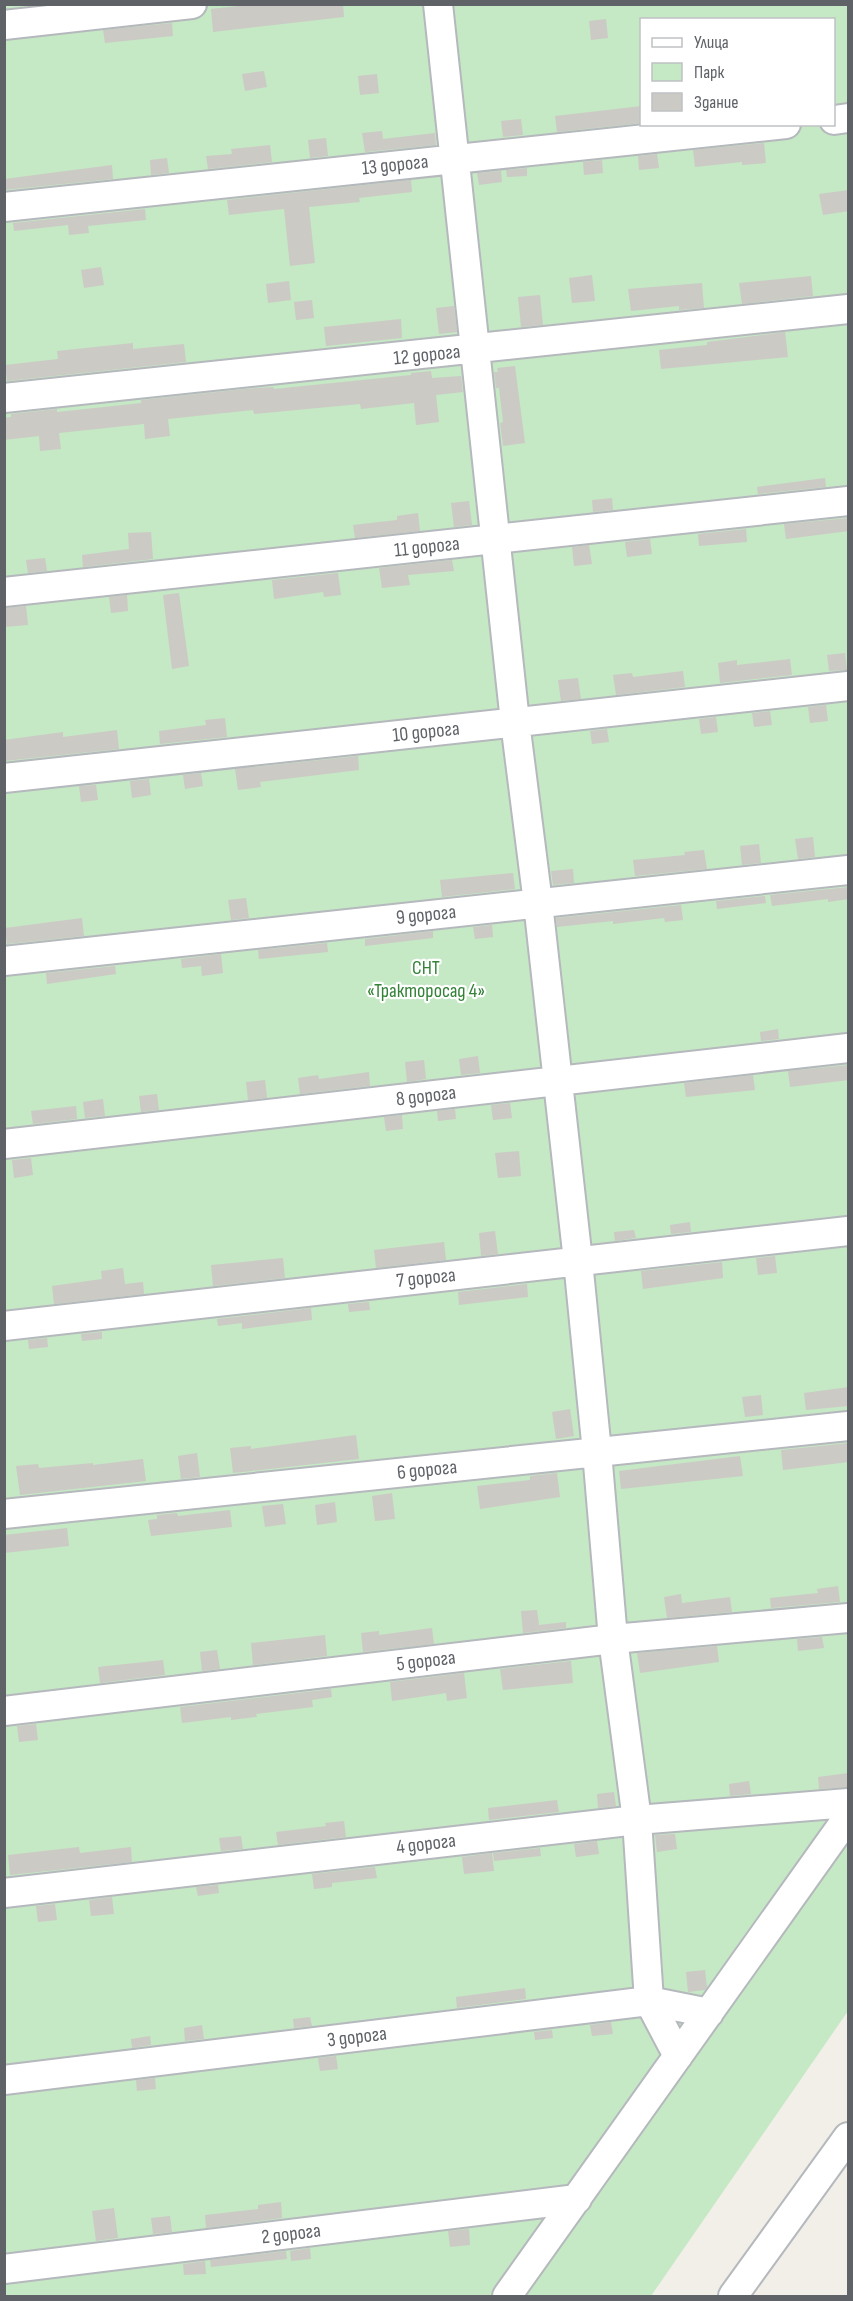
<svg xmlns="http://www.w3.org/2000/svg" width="853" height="2301" font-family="'Sofia Sans Condensed',sans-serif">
	<rect width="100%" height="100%" fill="#f1efe8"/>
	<path fill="#c5e8c5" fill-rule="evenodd" d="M5,5H848V1834L515,2296H5ZM642,20H834V124H642Z
		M848,1842V2011L651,2296H524Z"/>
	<path fill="#cccac5" d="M256,4H343L344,17L213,32L211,9Z
		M606,19L608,38L591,40L589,21Z
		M172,23L173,36L105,43L103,30Z
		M264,71L267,87L245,91L242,74Z
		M377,74L379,93L360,95L358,76Z
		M642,106V123L557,132L555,116Z
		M521,119L523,135L503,137L501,121Z
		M382,131L383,139L435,133L436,145L365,152L362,133Z
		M326,138L328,156L310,158L308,140Z
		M764,143L766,163L742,165V162L695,167L693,150Z
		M270,145L272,162L208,169L206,156L232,154L231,149Z
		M657,154L659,168L639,170L638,156Z
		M167,158L169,173L151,175L150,160Z
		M602,160L603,173L584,175L583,162Z
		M112,165L113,179L4,190V179Z
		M527,168V176L507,177L506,170Z
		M501,171L502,182L479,185L477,173Z
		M411,180L412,192L359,198L360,202L309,207L315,263L290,266L284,209L229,215L227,200Z
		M849,190V211L823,215L819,194Z
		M145,209L146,220L88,226L89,233L69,235L68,225L14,231L13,223Z
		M101,267L104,285L84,288L81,270Z
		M592,275L595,301L572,303L569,278Z
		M811,276L813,296L742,304L739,283Z
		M289,281L291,300L268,303L266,284Z
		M702,283L704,308L679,310V306L631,311L628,289Z
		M540,295L543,325L521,327L518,297Z
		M312,300L314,318L296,320L294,302Z
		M454,306L457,332L439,334L436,308Z
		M401,319L402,338L326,346L324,327Z
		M785,332L788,357L661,369L659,350L707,345V342Z
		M133,343V349L184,344L186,362L7,381L5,365L58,359L57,351Z
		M515,366L525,443L503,446L500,423L503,422L499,388H496L494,372H498L497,368Z
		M431,371L432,378L461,376L463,392L436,395L439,422L416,425L414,403L361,409L360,404L254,414L253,410L168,419L170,436L145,439L144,424L59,433L61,449L40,451L39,436L4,440V418L11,417V414L57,409V412L141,403V400L245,389L273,387L274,389L411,375V373Z
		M825,478L826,487L758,494L757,487Z
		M612,498L613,510L593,512L592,500Z
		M469,501L472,525L454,527L451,503Z
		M418,513L420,531L355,538L353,525L397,520V516Z
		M849,518V531L786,539L784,524Z
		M746,529L747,542L699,546L698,534Z
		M151,532L153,559L83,567L82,555L129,549L128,533Z
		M650,539L652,554L627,557L625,542Z
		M589,545L592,564L574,566L572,547Z
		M45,558L47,571L28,573L26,560Z
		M452,560L454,571L408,575L410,585L382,588L379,568Z
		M338,573L341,595L324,597L323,592L274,599L272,580Z
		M179,593L189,666L172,669L163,595Z
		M127,595L128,611L111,613L109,597Z
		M26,606L28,625L4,627V608Z
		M845,653L847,670L829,671L827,655Z
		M790,659L792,675L720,683L718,663L737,660V665Z
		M683,671L685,687L616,695L613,675L632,673L633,677Z
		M578,678L581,699L561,701L558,680Z
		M826,705L828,721L810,723L808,707Z
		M770,711L772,725L754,727L752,713Z
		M716,717L718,732L701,734L699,719Z
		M225,718L227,737L160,744L159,731L206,725L205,720Z
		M607,729L609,742L592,744L590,731Z
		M117,730L119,749L4,761V740L63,732V737Z
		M358,756L359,770L260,782L261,787L238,790L235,769Z
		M201,773L203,786L185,789L183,775Z
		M149,779L151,795L132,798L130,781Z
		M96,785L98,800L81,802L79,786Z
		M813,837L815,857L798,859L795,839Z
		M759,844L761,863L742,865L740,846Z
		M704,850L707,869L635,876L633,860L685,855L684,852Z
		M573,869L574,883L553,885L551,871Z
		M513,873L515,889L442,897L440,880Z
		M849,887V899L828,902V899L772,906L770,895Z
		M765,896L766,903L717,909L716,901Z
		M246,898L249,918L231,920L228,900Z
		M681,905L683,920L665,922L664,918L613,924V921L557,927L556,918Z
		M82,918L84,936L7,944L5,928Z
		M492,925L493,937L475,939L473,927Z
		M433,931V938L365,946V939Z
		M327,943L328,952L259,959L258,950Z
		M221,954L223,973L202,976L201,966L182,968L181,959Z
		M115,966L116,974L47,984L46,973Z
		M778,1029L779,1039L761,1041L760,1032Z
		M478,1056L480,1073L461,1075L459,1059Z
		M424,1060L426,1079L407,1082L405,1062Z
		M849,1065V1080L790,1087L788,1071Z
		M369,1072L370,1086L300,1094L298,1078L318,1075L319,1079Z
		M753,1075L755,1090L686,1097L684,1083Z
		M265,1080L267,1098L248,1100L246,1082Z
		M157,1094L159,1110L141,1112L139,1096Z
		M103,1099L105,1116L85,1118L83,1102Z
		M510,1103L512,1118L493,1120L491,1105Z
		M76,1106L77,1119L33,1124L31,1111Z
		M455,1109L456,1119L438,1121L437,1111Z
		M402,1115L403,1129L386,1131L384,1117Z
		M519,1151L521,1176L498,1178L495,1153Z
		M31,1158L33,1175L14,1178L12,1160Z
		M690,1222L691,1232L671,1234L670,1225Z
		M634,1230L636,1238L615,1241L614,1232Z
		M495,1231L498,1254L481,1256L479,1233Z
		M444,1242L446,1260L376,1268L374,1250Z
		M775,1256L777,1273L758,1275L756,1258Z
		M283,1258L285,1278L213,1286L211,1265Z
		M722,1262L723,1278L643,1289L641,1271Z
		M123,1268L125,1284L143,1282L144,1294L54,1304L52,1286L102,1279L101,1271Z
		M527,1284L528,1297L459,1305L458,1292Z
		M369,1302L370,1310L349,1312L348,1304Z
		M311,1308L312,1320L242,1329V1323L218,1326L217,1319Z
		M102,1332V1339L82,1341L81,1334Z
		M47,1338L48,1347L29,1349L28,1340Z
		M849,1387V1406L806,1410L804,1393Z
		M761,1395L763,1415L745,1417L742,1397Z
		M570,1409L574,1436L556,1439L552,1412Z
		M356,1435L359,1459L233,1473L230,1448L251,1446V1449Z
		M849,1443V1462L783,1470L781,1450Z
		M197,1453L200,1477L181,1479L178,1456Z
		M740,1456L743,1476L621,1489L619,1471Z
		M143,1459L146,1481L20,1495L16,1466L38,1464L39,1468L93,1463V1465Z
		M557,1473L560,1497L480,1509L477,1486L530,1480V1476Z
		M392,1493L395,1519L375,1521L372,1496Z
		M335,1502L337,1522L317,1525L315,1505Z
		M283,1504L286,1524L265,1527L262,1506Z
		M230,1510L232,1527L151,1536L148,1520L157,1519V1515L177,1513L178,1516Z
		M67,1528L69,1546L4,1553V1535Z
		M838,1586L840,1602L771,1608L770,1598L818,1593L817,1589Z
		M681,1594L682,1603L730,1597L732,1612L667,1618L664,1597Z
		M537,1610L539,1625L566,1622V1628L523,1633L521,1611Z
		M432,1628L434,1644L363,1652L361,1633L379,1631V1635Z
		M325,1635L327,1656L253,1665L251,1643Z
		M822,1637L824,1648L798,1651L797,1639Z
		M717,1646L719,1662L640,1673L637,1653Z
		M217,1650L220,1669L202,1671L200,1652Z
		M163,1660L165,1675L100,1683L98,1667Z
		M571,1661L573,1683L503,1690L500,1669Z
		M464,1673L467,1698L447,1701L446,1693L392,1701L390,1682Z
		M331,1689L332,1697L312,1700L313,1707L256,1714L257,1717L231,1720V1717L182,1723L180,1707Z
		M36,1724L38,1740L19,1742L17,1726Z
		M849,1773V1787L819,1789L818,1777Z
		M749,1781L751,1794L730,1796L729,1784Z
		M614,1792L616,1806L598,1808L597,1794Z
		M557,1800L559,1812L489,1820L488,1808Z
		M344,1821L346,1837L278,1845L276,1832L326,1826L325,1823Z
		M675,1834L677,1849L657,1852L655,1835Z
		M241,1836L243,1849L221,1851L219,1838Z
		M597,1841L599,1854L576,1857L574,1844Z
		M79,1847L80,1853L131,1847L132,1862L10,1875L8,1855Z
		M540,1848L541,1856L494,1861L493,1853Z
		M492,1853L494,1871L464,1874L462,1857Z
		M375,1867L377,1878L332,1883V1887L314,1889L312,1874Z
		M218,1885L219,1893L198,1896L196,1887Z
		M112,1897L114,1914L91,1916L89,1900Z
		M55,1904L57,1920L38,1922L36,1906Z
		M705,1970L707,1987L705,1990L688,1992L686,1972Z
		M525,1988L526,1999L457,2008L456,1997Z
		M310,2017L312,2026L294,2028L293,2019Z
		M611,2022L613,2034L592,2036L590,2025Z
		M202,2025L204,2039L185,2041L184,2028Z
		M552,2030L553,2038L535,2040L534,2032Z
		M150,2036L151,2045L132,2048L131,2039Z
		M336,2056L338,2069L320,2071L318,2058Z
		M155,2078L156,2089L137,2091L136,2080Z
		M281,2202L282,2218L206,2228L205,2215L258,2209V2205Z
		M114,2208L118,2238L96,2241L92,2211Z
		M170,2216L172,2232L153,2234L151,2218Z
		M469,2229L470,2245L450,2247L448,2231Z
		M310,2248L311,2259L291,2261L290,2251Z
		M286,2251L287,2259L211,2267L210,2260Z
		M205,2261L206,2274L184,2275L183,2264Z"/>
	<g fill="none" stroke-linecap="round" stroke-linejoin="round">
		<defs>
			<path id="minor" d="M438,4L515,722L538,903L578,1261L597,1452L613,1639L637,1820L649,2001L678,2056
				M4,25L192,4
				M834,120L848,118
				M4,207L786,124
				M4,398L848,309
				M4,592L848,501
				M4,778L848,686
				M4,961L848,870
				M4,1144L848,1048
				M4,1326L848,1231
				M4,1514L848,1426
				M4,1711L613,1639L848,1618
				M4,1893L637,1820L848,1803
				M4,2080L649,2001L709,2013
				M4,2269L577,2199
				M507,2296L848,1817
				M733,2296L848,2137"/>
		</defs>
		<use href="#minor" stroke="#b5b8bc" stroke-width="32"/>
		<use href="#minor" stroke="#fff" stroke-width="28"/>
	</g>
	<g text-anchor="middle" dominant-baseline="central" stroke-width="4.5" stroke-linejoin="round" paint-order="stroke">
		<g font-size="20" fill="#5f6368" stroke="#fff">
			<text transform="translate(395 165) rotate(-6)">13 дорога</text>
			<text transform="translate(427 355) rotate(-6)">12 дорога</text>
			<text transform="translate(427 547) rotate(-6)">11 дорога</text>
			<text transform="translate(426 732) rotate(-6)">10 дорога</text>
			<text transform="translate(426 915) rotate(-6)">9 дорога</text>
			<text transform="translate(426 1096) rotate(-7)">8 дорога</text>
			<text transform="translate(426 1278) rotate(-6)">7 дорога</text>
			<text transform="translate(427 1470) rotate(-6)">6 дорога</text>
			<text transform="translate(426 1661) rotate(-7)">5 дорога</text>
			<text transform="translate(426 1844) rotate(-7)">4 дорога</text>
			<text transform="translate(357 2037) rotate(-7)">3 дорога</text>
			<text transform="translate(291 2234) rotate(-7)">2 дорога</text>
		</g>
		<g font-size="20" fill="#348238" stroke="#fff">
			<text x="426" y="968">СНТ<tspan x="426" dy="23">«Тракторосад 4»</tspan></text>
		</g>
	</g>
	<rect width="853" height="2301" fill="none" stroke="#5f6368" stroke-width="12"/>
	<rect x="640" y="18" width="195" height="108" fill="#ffffff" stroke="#bfc1c3" stroke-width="1.5"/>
	<rect x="652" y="38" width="30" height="9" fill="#ffffff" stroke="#bfc1c3" stroke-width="1.5"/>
	<text x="694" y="48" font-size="18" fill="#5f6368">Улица</text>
	<rect x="652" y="63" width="30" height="18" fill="#c5e8c5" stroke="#bfc1c3" stroke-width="1.5"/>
	<text x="694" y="78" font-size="18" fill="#5f6368">Парк</text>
	<rect x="652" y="93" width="30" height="18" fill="#cccac5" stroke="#bfc1c3" stroke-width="1.5"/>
	<text x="694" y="108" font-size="18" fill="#5f6368">Здание</text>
</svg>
